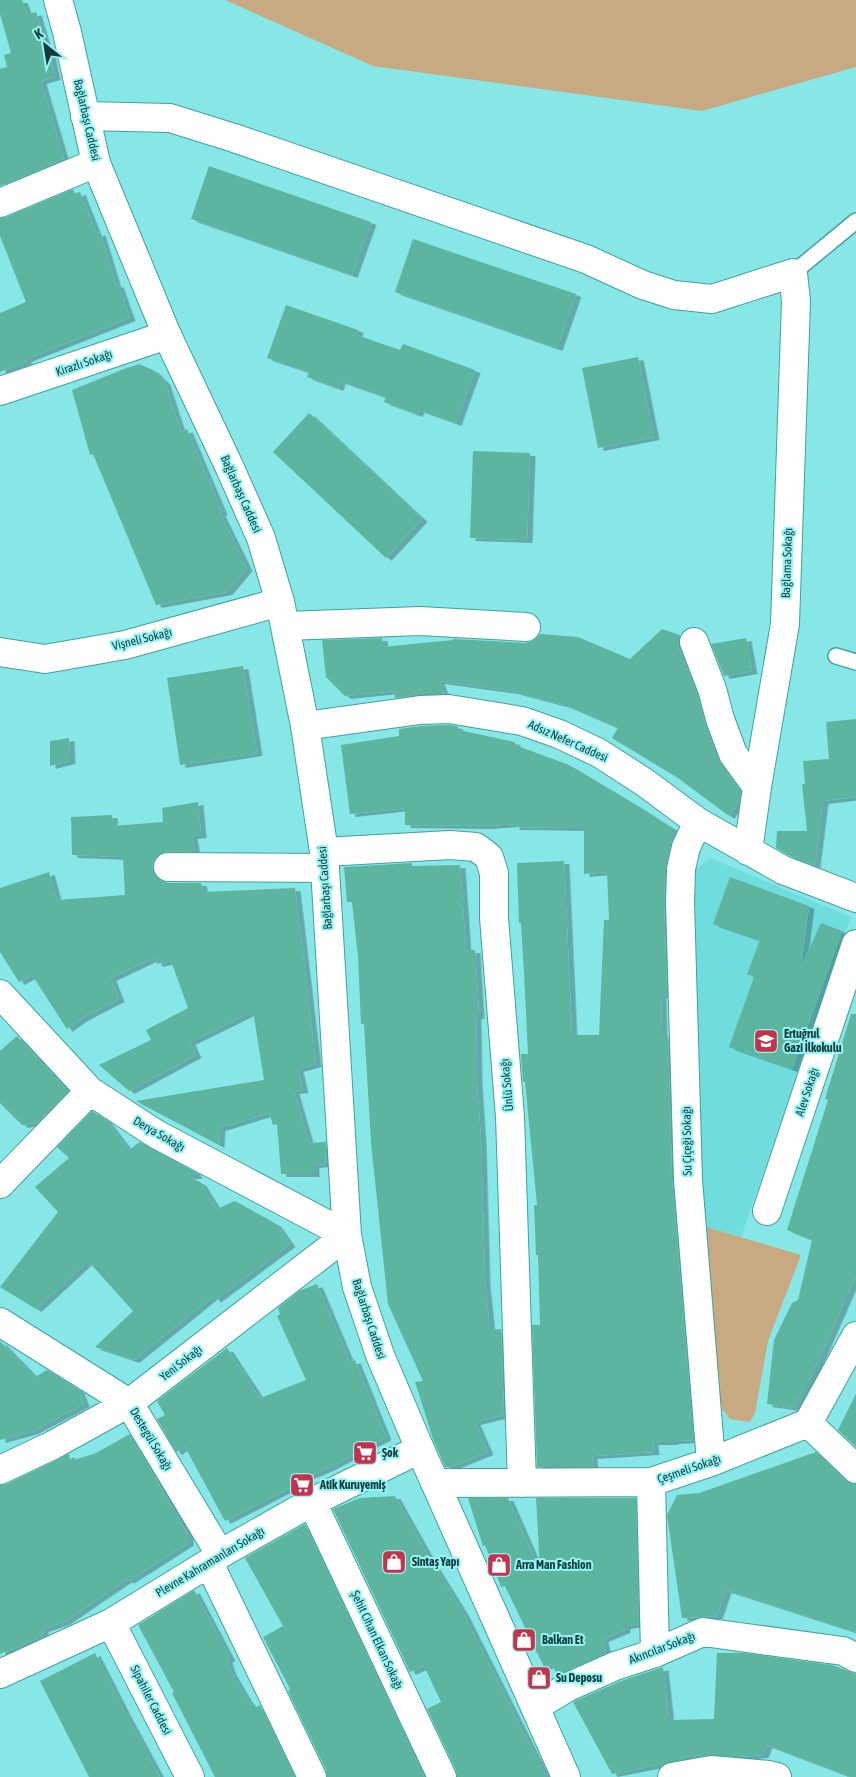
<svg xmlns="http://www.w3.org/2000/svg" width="856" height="1777" font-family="'Asap Condensed',sans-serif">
	<defs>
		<filter id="shadow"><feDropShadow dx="5.5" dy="3" stdDeviation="0" flood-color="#0004"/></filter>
	</defs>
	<rect width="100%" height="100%" fill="#87e7e7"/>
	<path fill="#6fdcdd" d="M710,858L851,917L741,1237L696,1224L697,1135L695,871Z"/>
	<path fill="#c7aa81" d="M225,0H856V67L702,111L373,66Z
		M696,1224L801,1255L768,1341L755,1413L750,1422L730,1419L722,1409L714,1369Z"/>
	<path fill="#5db5a0" filter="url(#shadow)" d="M0,0H22L28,15L36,12L46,45L48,44L55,77L41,81L64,159L0,186V69L7,67L4,55L11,53L0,14Z
		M209,166L371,222L352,275L191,219Z
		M73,189L75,194L80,192L97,234L100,232L116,285L118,284L130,318L26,359L27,361L0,372V313L26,302L0,236V218L6,217Z
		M413,239L576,294L557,348L395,292Z
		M286,305L358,330L357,335L400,350L403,344L475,370L456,423L419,410L417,414L384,402L386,397L340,381L338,388L307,377L309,372L267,358Z
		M638,357L654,437L598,448L582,368Z
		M139,364L153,370L165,382L181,432L187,429L222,512L220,513L247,568L227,592L156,605L93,454L90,455L72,390L124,369Z
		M309,413L422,519L386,558L273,452Z
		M473,451L530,453L527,540L470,538Z
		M662,629L680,635L679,640V648L697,694L705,724L718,759L741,791L739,801L729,816L678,778L612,738L618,728L565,705L512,691L439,681L444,694H419L395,698L394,691L345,696L326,677L322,640L382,638L383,647L453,640V639L526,643L533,641L540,634L578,637L630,659Z
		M746,638L752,671L724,676L711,644Z
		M243,666L257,753L180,765L167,678Z
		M856,719V797L823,801L815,865L790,856L776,848L777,831H807L802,784H805L803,761L829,759L826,722Z
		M448,725L457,726L459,730L515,742V745L569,765L641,808L672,828V841L665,869L664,902L667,994L661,995L662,1036H668L672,1181L694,1440L673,1441V1442H653L654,1452L592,1456L593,1467H537L532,1325H540L538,1255H536L534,1205H537L525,1082H523L521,1054H528L524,973L521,923H519L517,863L564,861L572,1035H599L604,920H609L607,872L584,874V828L514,827V824L487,826L405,825V808L350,814L341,745L399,736V729L421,726Z
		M69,738L70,761L50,766V741Z
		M198,802L201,835L192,836L195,852L168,851L160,854L154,860L152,866L154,874L160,880L168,883H201L203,892L295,888L316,1064L298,1069L303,1090L294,1091L309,1143L326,1142L325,1164L314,1165V1174H281L277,1124L273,1125L269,1113L220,1128L219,1145L136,1101L264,1080L253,1011L190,1042L196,1055L129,1091L99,1065L151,1040L146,1030L188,1008L171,961L157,964L155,957L111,978L119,999L82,1018L67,1029L32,975L19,982L0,952V888L49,872L57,900L125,895L123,857L72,855L71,817L112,815L113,826L163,822L162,808Z
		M412,863V866L460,865L466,950H475L479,1016H476L477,1082L481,1141L485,1283L490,1330L501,1329L504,1415L475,1422L488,1452L451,1467H445L433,1439L415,1382L423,1381L388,1304L371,1143L364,1024H361L358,957L352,902H347L344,867Z
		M730,877L809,906L801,967L821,923L842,931L792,1069L729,1047L754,977L747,974L760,940L713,924Z
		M851,1014H856V1275L817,1364L794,1408L767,1404L774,1340L792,1303L798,1300L812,1240L787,1230L828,1100L825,1099Z
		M17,1036L68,1091L35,1125L34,1123L22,1125L0,1103V1051Z
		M92,1111L106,1120L129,1150L140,1142L195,1172L197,1176H189L201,1183L217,1209L235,1201L276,1224L290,1244L215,1300L213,1296L134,1360L95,1347L133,1311L88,1261L36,1309L0,1287L58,1212L35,1187L69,1158L57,1147Z
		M317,1284L350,1362L355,1360L386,1437L330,1467L295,1482L297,1484L225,1521L185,1447L176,1452L157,1419L165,1415L157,1401L227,1348L260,1398L306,1380L277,1316L280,1314L278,1308L299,1291Z
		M0,1341L35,1377L47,1370L79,1390L84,1404L33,1431L0,1440Z
		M856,1394V1447L838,1430Z
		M130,1434L188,1535V1543L128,1581L127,1579L64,1622L43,1629L44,1636L0,1654V1485L7,1484L69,1454L70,1461L94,1454Z
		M816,1452L845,1480L852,1484H856V1632L726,1590L717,1616L682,1618L667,1515L677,1495L699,1493Z
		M395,1496L432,1562L463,1612L546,1777H457L456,1770L427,1709L441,1702L424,1666L410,1672L333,1509L360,1498Z
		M468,1498H508L540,1571L536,1498H636L639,1624L625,1626V1630L603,1639L606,1653L558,1675L551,1664L544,1667L505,1586L501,1587L485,1545L483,1546Z
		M305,1524L425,1777H327L326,1770L288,1691L290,1690L289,1687L263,1637L283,1626L245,1558Z
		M194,1590L230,1658L227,1660L231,1672L251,1706L255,1704L256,1707L260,1705L295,1777H215L172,1693L174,1692L138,1625Z
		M95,1653L126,1714L160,1777H89L40,1681Z
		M717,1653H745L832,1665L856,1674V1777H851L767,1745L763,1755L737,1757L708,1755L612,1774L573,1702L621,1681L663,1667L669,1720L714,1719Z"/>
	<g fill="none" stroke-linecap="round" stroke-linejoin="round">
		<defs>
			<path id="service" d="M793,273L856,221
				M836,656L856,662"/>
			<path id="minor" d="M85,116L170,118L234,138L586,259L643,285L674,295L712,299L793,273L796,301L785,624L757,787L748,851
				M0,203L96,163
				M0,391L167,335
				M286,626L420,621L526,627
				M694,642L712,689L720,719L733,754L757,787
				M0,652L45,659L125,645L280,602
				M305,726L420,710L449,709L522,721L559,734L599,753L644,782L698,822L783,870L856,898
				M698,822L686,847L681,869L680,902L688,1180L711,1462
				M324,852L450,845L476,847L489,857L494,873V918L510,1117L522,1483
				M168,867L325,868
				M0,994L90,1091L156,1134L347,1235L129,1403L53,1445L0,1470
				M0,1184L90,1091
				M767,1211L856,944
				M0,1322L129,1403L220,1554
				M808,1423L856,1469
				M651,1482L655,1653
				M435,1483L651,1482L711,1462L808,1423L856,1336
				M312,1502L442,1777
				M209,1563L312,1777
				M111,1623L190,1777
				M0,1674L111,1623L209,1563L220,1554L312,1502L420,1449
				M535,1707L568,1687L615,1666L655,1653L703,1632L843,1651L856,1658
				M672,1777L711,1770L769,1775L777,1777"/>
			<path id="tertiary" d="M58,0L67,32L96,163L167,335L229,466L261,538L280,602L305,726L324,852L347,1235L357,1287L380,1355L420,1449L566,1777"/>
		</defs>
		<use href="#service" stroke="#3fa1a2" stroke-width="18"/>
		<use href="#minor" stroke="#3fa1a2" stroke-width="30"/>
		<use href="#tertiary" stroke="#3fa1a2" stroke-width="30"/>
		<use href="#service" stroke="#fff" stroke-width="15"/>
		<use href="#minor" stroke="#fff" stroke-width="28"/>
		<use href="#tertiary" stroke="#fff" stroke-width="28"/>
	</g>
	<defs>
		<symbol id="school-square" viewBox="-11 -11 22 22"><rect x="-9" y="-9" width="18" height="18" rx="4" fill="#c4334b" stroke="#95f4f5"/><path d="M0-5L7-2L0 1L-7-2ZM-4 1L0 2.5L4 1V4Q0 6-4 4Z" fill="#fff"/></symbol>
		<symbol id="supermarket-square" viewBox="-11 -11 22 22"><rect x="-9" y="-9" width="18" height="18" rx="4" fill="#c4334b" stroke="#95f4f5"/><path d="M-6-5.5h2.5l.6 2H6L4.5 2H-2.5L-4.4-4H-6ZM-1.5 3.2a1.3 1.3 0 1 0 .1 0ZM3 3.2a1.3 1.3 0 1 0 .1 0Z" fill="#fff"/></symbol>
		<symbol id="shop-square" viewBox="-11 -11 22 22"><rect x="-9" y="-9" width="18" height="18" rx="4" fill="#c4334b" stroke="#95f4f5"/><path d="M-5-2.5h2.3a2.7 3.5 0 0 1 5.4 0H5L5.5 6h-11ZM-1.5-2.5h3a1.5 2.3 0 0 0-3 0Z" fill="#fff"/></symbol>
	</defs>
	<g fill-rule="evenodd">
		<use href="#school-square" x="752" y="1027" width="28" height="28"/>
		<use href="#supermarket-square" x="351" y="1439" width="28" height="28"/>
		<use href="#supermarket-square" x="288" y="1471" width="28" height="28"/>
		<use href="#shop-square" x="380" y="1548" width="28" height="28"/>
		<use href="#shop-square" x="485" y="1551" width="28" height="28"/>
		<use href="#shop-square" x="510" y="1626" width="28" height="28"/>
		<use href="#shop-square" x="525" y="1664" width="28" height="28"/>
	</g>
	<g text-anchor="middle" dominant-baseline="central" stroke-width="4" stroke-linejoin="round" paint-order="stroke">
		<g font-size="12" fill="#123b3c" stroke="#95f4f5">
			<text transform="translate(87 120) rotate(77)">Bağlarbaşı Caddesi</text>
			<text transform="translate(84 363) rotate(-19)">Kirazlı Sokağı</text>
			<text transform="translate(241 494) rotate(66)">Bağlarbaşı Caddesi</text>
			<text transform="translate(787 563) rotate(-88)">Bağlama Sokağı</text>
			<text transform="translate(142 639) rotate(-14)">Vişneli Sokağı</text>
			<text transform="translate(568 741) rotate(24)">Adsız Nefer Caddesi</text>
			<text transform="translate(325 888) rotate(-94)">Bağlarbaşı Caddesi</text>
			<text transform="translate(507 1085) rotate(-95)">Ünlü Sokağı</text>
			<text transform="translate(807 1092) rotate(-72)">Alev Sokağı</text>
			<text transform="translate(159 1134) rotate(30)">Derya Sokağı</text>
			<text transform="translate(687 1141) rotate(-91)">Su Çiçeği Sokağı</text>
			<text transform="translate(369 1319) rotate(72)">Bağlarbaşı Caddesi</text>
			<text transform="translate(181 1363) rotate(-38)">Yeni Sokağı</text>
			<text transform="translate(151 1439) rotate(59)">Destegül Sokağı</text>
			<text transform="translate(689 1469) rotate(-19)">Çeşmeli Sokağı</text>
			<text transform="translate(210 1562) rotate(-31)">Plevne Kahramanları Sokağı</text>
			<text transform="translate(377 1640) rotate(65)">Şehit Cihan Elkan Sokağı</text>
			<text transform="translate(662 1648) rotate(-21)">Akıncılar Sokağı</text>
			<text transform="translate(151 1700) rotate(63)">Sipahiler Caddesi</text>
		</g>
		<g font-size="12" font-weight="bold" fill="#123b3c" stroke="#95f4f5" text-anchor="start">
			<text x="784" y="1034">Ertuğrul<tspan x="784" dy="14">Gazi İlkokulu</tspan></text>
			<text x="382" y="1453">Şok</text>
			<text x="320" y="1485">Atik Kuruyemiş</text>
			<text x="412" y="1562">Sintaş Yapı</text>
			<text x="516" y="1565">Arra Man Fashion</text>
			<text x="542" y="1640">Balkan Et</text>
			<text x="556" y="1678">Su Deposu</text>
		</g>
	</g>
	<g transform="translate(45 45) rotate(330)" stroke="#95f4f5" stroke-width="4" paint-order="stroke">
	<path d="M0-4L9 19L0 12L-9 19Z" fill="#123b3c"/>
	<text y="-8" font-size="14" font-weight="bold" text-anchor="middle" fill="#123b3c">K</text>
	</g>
</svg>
